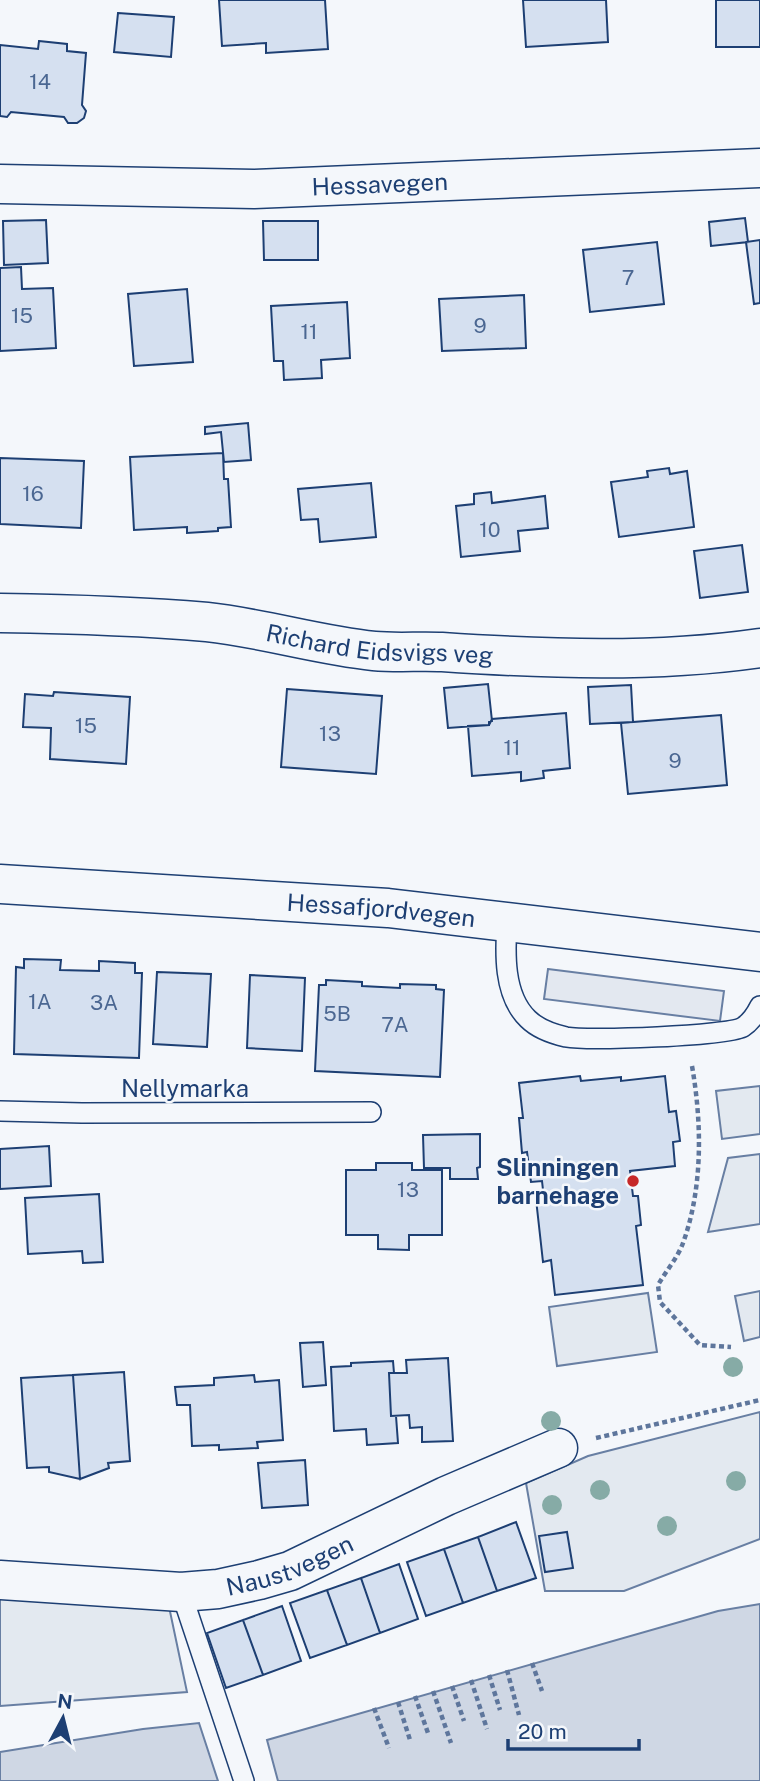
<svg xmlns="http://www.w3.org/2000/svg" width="760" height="1781" font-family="'Public Sans',sans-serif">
	<rect width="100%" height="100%" fill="#f4f7fb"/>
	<path fill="#e3e9f0" stroke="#687fa3" stroke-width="2" d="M760,1086V1134L722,1139L716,1091Z
		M760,1154V1224L708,1232L728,1158Z
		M760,1291V1337L744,1341L735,1296Z
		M648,1293L657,1352L557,1366L549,1307Z
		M760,1412V1539L624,1591H545L526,1483L588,1456Z
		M0,1571L164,1583L187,1692L0,1706Z"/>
	<path fill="#e3e8f0" stroke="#687fa3" stroke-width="2" d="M548,969L724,991L720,1021L544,999Z"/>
	<path fill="#cfd7e4" stroke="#687fa3" stroke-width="2" d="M760,1604V1781H278L267,1740L718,1611Z
		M199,1723L218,1781H0V1752L143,1729Z"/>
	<path fill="#d5e0f0" stroke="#1d3f73" stroke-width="2" d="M219,0H325L328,49L266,53V43L222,46Z
		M523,0H606L608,42L526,47Z
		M716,0H760V47H716Z
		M118,13L174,17L171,57L114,52Z
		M39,41L67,44V51L86,53L82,105L86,111L84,118L77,123H68L64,117L11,112L7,117L0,116V45L38,49Z
		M745,218L748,242L711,246L709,222Z
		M46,220L48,263L4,265L3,221Z
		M263,221H318V260H264Z
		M760,240V303L754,304L746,242Z
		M657,242L664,304L590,312L583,250Z
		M21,267L22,289L53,288L56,348L0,351V268Z
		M187,289L193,362L134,366L128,294Z
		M524,295L526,348L442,351L439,299Z
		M347,302L350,358L321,360L322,378L284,380L283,361H274L271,306Z
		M248,423L251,460L224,462L221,432L205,434V427Z
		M223,453L224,479H228L231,527L218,528V531L187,533V527L134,530L130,457Z
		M0,458L84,461L81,528L0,524Z
		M669,468L670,474L687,471L694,527L619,537L611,482L648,477L647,471Z
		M371,483L376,537L320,542L318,519L301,520L298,489Z
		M491,492L492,503L545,496L548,528L518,531L520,551L461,557L456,506L474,504V494Z
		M742,545L748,592L700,598L694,551Z
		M488,684L492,721L489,722V725L448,728L444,688Z
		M631,685L633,722L590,724L588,687Z
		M287,689L382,696L376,774L281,767Z
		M54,692L130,697L126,764L50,759L51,728L23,727L25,694L53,696Z
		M566,713L570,768L543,771L544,778L521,781V772L472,776L468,726L489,725L492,719Z
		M721,715L727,785L628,794L621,723Z
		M24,959L61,960L60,970L99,971V961L135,963V973H142L139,1058L14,1054L16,967L24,968Z
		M157,972L211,974L207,1047L153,1044Z
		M250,975L305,978L302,1051L247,1048Z
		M326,980L362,982V986L400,988V984L436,985V989L444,990L440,1077L315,1071L319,985H326Z
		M580,1076L581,1081L621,1077V1081L665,1076L669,1112L676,1111L680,1141L673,1142L675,1166L630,1171L633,1196H638L641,1225L636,1226L643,1285L555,1295L551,1260L543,1262L536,1199H544L542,1181L531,1182L527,1152L522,1153L519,1118H523L519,1083Z
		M480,1134V1167L477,1168L478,1179H450V1168H424L423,1135Z
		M49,1146L51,1186L0,1189V1149Z
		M376,1163H412V1170H442V1235H409V1250L378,1249V1235H346V1170H376Z
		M99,1194L103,1262L83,1263L82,1251L28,1254L25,1198Z
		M323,1342L326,1385L303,1387L300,1343Z
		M448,1358L453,1441L422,1442V1427L410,1428L409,1415L391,1416L389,1373H407L406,1360Z
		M393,1361L394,1373H389L391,1416H396L398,1443L367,1445L366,1429L334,1431L331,1367L351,1366V1363Z
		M124,1372L130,1461L108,1463L109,1468L80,1479L73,1375Z
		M73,1375L80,1479L49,1472V1467L27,1468L21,1378Z
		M254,1375L255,1382L279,1380L283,1440L257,1442L258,1448L219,1450V1445L192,1446L190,1405H177L175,1387L214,1385V1378Z
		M305,1460L308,1505L262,1508L258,1463Z
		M516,1522L536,1578L497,1591L478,1537Z
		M567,1532L573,1568L545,1572L539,1536Z
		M478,1537L497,1591L463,1603L444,1549Z
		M444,1549L463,1603L426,1616L407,1562Z
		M399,1564L418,1619L380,1633L361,1578Z
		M361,1578L380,1633L347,1645L327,1590Z
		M327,1590L347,1645L310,1658L290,1603Z
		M282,1606L301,1661L263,1675L243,1620Z
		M243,1620L263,1675L226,1688L207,1633Z"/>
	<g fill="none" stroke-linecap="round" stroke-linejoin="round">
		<defs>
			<path id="lane" d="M507,921C505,952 503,995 528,1019C537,1028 553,1034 566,1037C588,1041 729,1036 743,1027C751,1022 756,1014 760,1006
				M0,1111L82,1113L371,1112
				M181,1592L244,1781"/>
			<g id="street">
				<path id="s1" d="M0,613C69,614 138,616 207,622C263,628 317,645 374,651C396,653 420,651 442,652C547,659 656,663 760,648"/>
				<path id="s2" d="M0,884L388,908L760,952"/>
				<path id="s3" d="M0,1580L181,1592L218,1589L259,1580L290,1571L446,1496L558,1448"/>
			</g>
			<g id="secondary">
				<path id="s4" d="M0,184L254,189L760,168"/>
			</g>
		</defs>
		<use href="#lane" stroke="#1d3f73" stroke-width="22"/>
		<use href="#street" stroke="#1d3f73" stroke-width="41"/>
		<use href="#secondary" stroke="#1d3f73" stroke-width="41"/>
		<path stroke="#5e769c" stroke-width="4.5" stroke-dasharray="5 3.5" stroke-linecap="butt" d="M692,1066C702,1123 703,1188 683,1243C678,1257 666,1271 658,1285L660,1302L700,1345L731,1347
			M596,1438L760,1400
			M532,1663L542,1691
			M507,1670L519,1715
			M489,1675L500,1710
			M471,1680L487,1729
			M452,1686L464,1721
			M433,1691L451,1743
			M415,1696L429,1736
			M398,1702L410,1740
			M374,1708L389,1748"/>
		<use href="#lane" stroke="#f4f7fb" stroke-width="19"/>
		<use href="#street" stroke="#f4f7fb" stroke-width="38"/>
		<use href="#secondary" stroke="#f4f7fb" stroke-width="38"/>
	</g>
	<g fill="#86aba6">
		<circle cx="733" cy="1367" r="10"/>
		<circle cx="551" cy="1421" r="10"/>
		<circle cx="736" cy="1481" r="10"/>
		<circle cx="600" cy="1490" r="10"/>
		<circle cx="552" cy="1505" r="10"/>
		<circle cx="667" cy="1526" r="10"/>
	</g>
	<circle fill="#c62828" stroke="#f4f7fb" stroke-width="2.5" cx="633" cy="1181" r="7"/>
	<g text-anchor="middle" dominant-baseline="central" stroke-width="5" stroke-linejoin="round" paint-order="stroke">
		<g font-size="21" fill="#4b6792">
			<text x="40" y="81">14</text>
			<text x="628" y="277">7</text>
			<text x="22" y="315">15</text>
			<text x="480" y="325">9</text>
			<text x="309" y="331">11</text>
			<text x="33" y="493">16</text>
			<text x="490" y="529">10</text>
			<text x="86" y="725">15</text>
			<text x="330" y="733">13</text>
			<text x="512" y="747">11</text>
			<text x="675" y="760">9</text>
			<text x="40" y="1001">1A</text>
			<text x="104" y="1002">3A</text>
			<text x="337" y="1013">5B</text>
			<text x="395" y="1024">7A</text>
			<text x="408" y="1189">13</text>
		</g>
		<g font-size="24" fill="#1d3f73" stroke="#f4f7fb">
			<text stroke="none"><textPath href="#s4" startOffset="380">Hessavegen</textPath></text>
			<text stroke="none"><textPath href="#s1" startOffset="382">Richard Eidsvigs veg</textPath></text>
			<text stroke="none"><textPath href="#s2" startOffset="382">Hessafjordvegen</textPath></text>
			<text x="185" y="1088">Nellymarka</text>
			<text stroke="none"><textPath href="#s3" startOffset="294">Naustvegen</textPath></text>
		</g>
		<g font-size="24" font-weight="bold" fill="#1d3f73" stroke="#f4f7fb" text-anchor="end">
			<text x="619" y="1167">Slinningen<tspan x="619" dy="28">barnehage</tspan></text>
		</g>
	</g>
	<g transform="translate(63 1718) rotate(7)" stroke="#f4f7fb" stroke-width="5" paint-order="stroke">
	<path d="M0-5L12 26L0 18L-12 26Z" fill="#1d3f73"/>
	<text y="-10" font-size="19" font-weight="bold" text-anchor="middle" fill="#1d3f73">N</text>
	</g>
	<path d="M508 1739v10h131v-10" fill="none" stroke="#1d3f73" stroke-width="3.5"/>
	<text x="518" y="1739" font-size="21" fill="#1d3f73" stroke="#f4f7fb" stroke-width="5" paint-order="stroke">20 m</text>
</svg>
